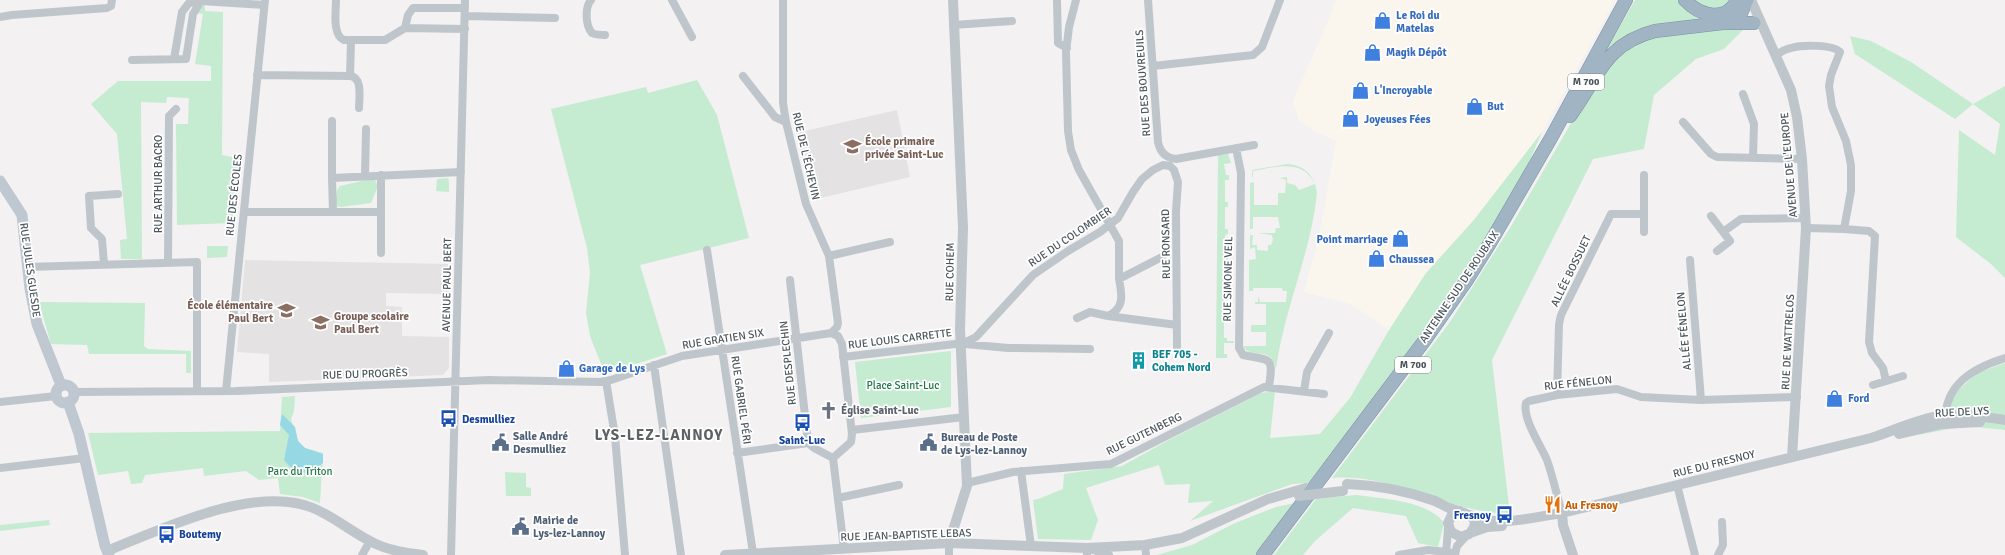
<svg xmlns="http://www.w3.org/2000/svg" width="2005" height="555" font-family="Signika,sans-serif">
	<rect width="100%" height="100%" fill="#f3f1f1"/>
	<path fill="#fbf6ed" d="M1336,0H1615L1542,132L1473,221L1426,273L1389,330L1351,304L1304,292L1318,241L1336,141L1314,131L1299,120L1293,101L1329,19Z"/>
	<path fill="#e4e2e2" d="M897,110L910,177L812,200L796,133Z
		M245,260L448,264V294L386,293V306L402,307V336L449,337V368L443,375L269,382V354L237,352Z"/>
	<path fill="#c5ebd1" d="M1635,0H1680L1711,20L1637,32L1625,36L1609,51L1607,49Z
		M1692,0H1730L1726,7L1710,10Z
		M205,5V11L223,12L222,155L242,159L232,223L177,225L176,124H188L189,98L167,97L166,103L141,102L142,259H121L120,240L127,239L117,134L91,104L118,81H211V66L195,64L203,14L197,13L201,6Z
		M1746,27L1724,49L1696,59L1654,95L1644,149L1593,159L1492,360L1510,515C1495,513 1479,511 1464,507C1422,496 1377,474 1332,478L1450,322L1510,228L1570,125L1608,65L1640,40L1678,33Z
		M1850,36L1871,41L1911,62L1973,104L2005,86V278L1991,264L1956,237L1959,130L1995,155L2000,124L1973,104L1955,119L1855,54Z
		M697,80L717,115L749,238L640,265L667,354L605,374L590,336L586,313L590,273L587,248L551,109L646,87L648,93Z
		M1542,132C1533,153 1524,176 1513,196C1456,299 1380,390 1308,483L1292,484L1190,521L1213,501L1188,503L1190,484L1165,485L1159,465L1086,488L1098,520L1091,540L1038,539L1033,500L1041,498L1063,489L1064,474L1122,466L1167,441L1261,393L1275,391L1270,438L1320,434L1350,398L1389,330L1426,273L1473,221Z
		M1228,154L1231,163L1224,164L1226,175H1229V180H1225V202H1228V207H1225V229H1228V234L1225,235V256L1228,257V262H1225L1224,283L1228,284V289H1224V311H1227V316H1224V338H1227V341H1234V343H1224V354H1227V358H1216L1218,155Z
		M1287,164C1304,165 1315,175 1317,193C1311,253 1284,309 1276,369C1271,344 1250,360 1243,346H1266V332H1251V325H1266V304H1255V302H1258V296L1260,302H1286L1287,291H1283L1282,288H1253V291H1249V260L1256,259L1255,247L1250,249V235H1253L1252,245H1257V250L1268,251V245H1271L1273,240L1272,235L1258,233H1275L1276,228H1280L1278,217H1253V229H1250V183L1254,182V205H1278V193H1285L1286,180L1280,178L1287,177V183L1295,185L1299,190L1315,184C1303,158 1275,167 1253,171V177H1252V170Z
		M447,178L449,180V192L436,191L437,179Z
		M370,179L375,180L378,186L371,203L341,207L337,206C335,200 336,190 340,186Z
		M207,246H228L227,257L207,258Z
		M39,302L145,303L144,346L148,349L191,351V373H186V354H89L87,345L51,344Z
		M951,351V407L861,418L855,362Z
		M2005,363V430L1965,426L1912,436L1913,418L1949,410L1953,395L1977,373Z
		M295,396L294,411L291,419L298,441L305,448L323,453L320,503L303,497L280,494L278,478L259,480L246,471L204,476L203,468L145,475L142,483L131,484L128,471L98,475L88,433L280,431L282,397Z
		M505,472L526,473V487L531,488V496H506Z
		M1356,495C1383,499 1427,500 1444,523L1438,547L1418,543L1406,516L1353,508L1315,541L1303,555H1274L1316,499Z
		M1295,503L1257,555H1157L1192,545L1235,523L1276,507Z
		M49,520L50,525L0,531V525Z"/>
	<path fill="#96d8e4" d="M282,414L295,427L298,441L305,448L323,454V463C307,475 298,477 284,460L289,435L280,425Z"/>
	<g fill="none" stroke-linecap="round" stroke-linejoin="round">
		<defs>
			<path id="trunk" d="M1685,0C1699,15 1726,24 1737,0
				M1727,23H1754
				M1570,116C1598,78 1604,44 1655,31L1731,22L1741,13L1747,0
				M1263,555L1425,340L1467,280L1490,243L1551,138L1626,0"/>
		</defs>
		<use href="#trunk" stroke="#7991a6" stroke-width="14"/>
		<path stroke="#bec6cc" stroke-width="8" d="M336,0C336,11 332,35 344,40H385L405,28L465,29
			M591,0C585,7 585,25 592,33C596,35 601,35 605,35
			M672,0L692,37
			M783,0V103L786,122L806,204L829,256L838,323L837,327L831,333
			M1057,0L1058,43L1067,48
			M1076,0L1069,27L1066,52L1068,131L1071,150L1079,170L1119,241V279
			M1148,0L1158,142C1160,152 1166,158 1176,159L1254,145
			M465,16L555,18
			M0,17L12,15L107,8L111,6L112,0
			M953,25L1012,21
			M405,28L408,15L413,8H465
			M1776,55C1781,52 1785,49 1791,48C1801,45 1833,44 1840,52L1831,75L1829,86L1832,107L1846,141L1851,165V191L1844,229L1869,231L1875,236L1869,342L1872,353L1883,368L1886,381
			M174,59L182,12L189,3L201,1L264,5
			M132,60L186,59L193,14L201,1
			M1153,66L1253,55L1262,47L1280,0
			M257,75L350,76L351,41
			M350,76C363,77 359,98 359,108
			M743,76L775,117L786,122
			M1743,94L1754,124L1753,158
			M332,121V178
			M1683,122L1711,154L1717,157L1802,159
			M1236,148L1241,173L1239,348L1243,355C1270,361 1274,355 1269,386
			M365,176L366,129
			M244,212H333L332,178L461,172
			M333,212H381V175
			M381,212V253
			M1711,216L1730,241L1717,251
			M1806,228L1844,229
			M1644,232V175
			M1723,232L1741,219L1806,218
			M707,250L753,553
			M829,256L890,242
			M1162,257L1119,279C1122,295 1125,308 1108,316L1177,325
			M1690,260L1701,400
			M168,262L169,116L176,109
			M104,264L102,239L91,228L89,196L118,194
			M27,267L197,262V391
			M790,280L808,443
			M1077,318L1090,312L1108,316
			M965,344L1008,348L1090,349
			M843,357L955,344L968,341L976,337L1033,275L1068,251L1100,232L1118,218L1133,192L1142,179L1153,170L1163,165L1170,166L1174,170L1178,182L1176,211L1177,347
			M654,365L681,555
			M606,381L615,436L625,555
			M1873,385L1903,376
			M226,391L265,0
			M1304,391L1307,372L1329,333
			M74,392L236,391L489,380L600,382L611,380L682,356L831,333L838,336L842,344L852,434L851,442L833,458
			M1557,395L1559,324L1561,315L1611,214H1644
			M0,402L56,396
			M1945,421C1945,384 1973,368 2005,358
			M852,430L964,417
			M808,443L814,448L833,458
			M737,453L808,443
			M833,458L844,549
			M0,468L85,458
			M1021,471L1031,546
			M967,483L1013,472L1111,464L1264,387L1324,394
			M1677,485L1695,555
			M838,498L899,485
			M1562,513C1557,496 1553,477 1547,460C1541,446 1522,418 1526,403L1529,401L1557,395L1617,389L1641,397L1701,400L1797,397
			M1145,545L1146,555
			M362,555L370,541
			M451,555L465,0
			M949,555V543
			M1087,555V548L1109,555
			M1399,555L1428,550L1455,553
			M1446,555L1448,528
			M1455,555L1457,546L1466,536
			M1718,555L1723,545L1722,522"/>
		<path stroke="#bec6cc" stroke-width="10" d="M1751,0L1791,90L1797,117L1802,159L1806,228L1792,457
			M1899,434L1942,424L1980,422
			M1347,484C1377,485 1407,491 1435,501C1440,503 1444,506 1449,508C1459,512 1487,515 1469,534L1461,537L1451,532L1448,523L1452,515L1460,511
			M1562,513L1563,525L1573,555
			M1470,515C1496,528 1535,517 1562,513L1871,438C1894,431 1916,419 1940,416C1961,412 1984,417 2005,420
			M1470,533L1487,527L1502,526
			M949,543L967,486L960,329L963,228L953,0
			M107,551C162,529 255,484 313,508C335,517 354,534 376,544C391,551 407,553 423,555
			M725,555L949,543L1087,548L1145,545L1182,538L1268,499L1306,488"/>
		<path stroke="#bfc8d0" stroke-width="11" d="M0,181L22,215L30,289L37,324L61,385
			M56 394a9 9 0 1 1 18 0a9 9 0 1 1-18 0Z
			M68,402L79,434L105,546L109,555"/>
		<use href="#trunk" stroke="#a1b4c3" stroke-width="13"/>
		<path stroke="#bec6cc" stroke-width="10" d="M1299,496L1343,491"/>
	</g>
	<defs>
		<symbol id="shop-bare" viewBox="-9 -9 18 18"><path d="M-5-2.5h2.3a2.7 3.5 0 0 1 5.4 0H5L5.5 6h-11ZM-1.5-2.5h3a1.5 2.3 0 0 0-3 0Z" fill="#3f7fe0" stroke="#fff" stroke-width="2.5" paint-order="stroke"/></symbol>
		<symbol id="school-bare" viewBox="-9 -9 18 18"><path d="M0-5L7-2L0 1L-7-2ZM-4 1L0 2.5L4 1V4Q0 6-4 4Z" fill="#8d6e63" stroke="#fff" stroke-width="2.5" paint-order="stroke"/></symbol>
		<symbol id="building-bare" viewBox="-9 -9 18 18"><path d="M-4-6H4V6H1V3H-1V6H-4ZM-2.5-4.3h1.7v1.8h-1.7ZM.8-4.3h1.7v1.8H.8ZM-2.5-1h1.7V.8h-1.7ZM.8-1h1.7V.8H.8Z" fill="#0f9aa8" stroke="#fff" stroke-width="2.5" paint-order="stroke"/></symbol>
		<symbol id="church-bare" viewBox="-9 -9 18 18"><path d="M-1.2-6h2.4v3.5h3.3v2.4h-3.3V6h-2.4V-.1h-3.3v-2.4h3.3Z" fill="#6b7280" stroke="#fff" stroke-width="2.5" paint-order="stroke"/></symbol>
		<symbol id="bus-bare" viewBox="-9 -9 18 18"><path d="M-5-6H5V4H4V6H2V4H-2V6H-4V4H-5ZM-3.5-4V0h7V-4ZM-3.5 1.2v1.5H-2V1.2ZM2 1.2v1.5H3.5V1.2Z" fill="#1a4fb4" stroke="#fff" stroke-width="2.5" paint-order="stroke"/></symbol>
		<symbol id="civic-bare" viewBox="-9 -9 18 18"><path d="M-.6-6.5H3V-4.5H.6V-3L4-1V1h2V6H-6V1h2V-1L-.6-3ZM-1.2 2.5V6h2.4V2.5Z" fill="#5c6f8a" stroke="#fff" stroke-width="2.5" paint-order="stroke"/></symbol>
		<symbol id="restaurant-bare" viewBox="-9 -9 18 18"><path d="M-5-6h1v4h1v-4h1v4h1v-4h1v5L-1.5 .5V6h-2V.5L-5-1ZM5-6V6H3V1.5H1.5Q1.5-4 5-6Z" fill="#e8710a" stroke="#fff" stroke-width="2.5" paint-order="stroke"/></symbol>
	</defs>
	<g fill-rule="evenodd">
		<use href="#shop-bare" x="1370" y="8" width="25" height="25"/>
		<use href="#shop-bare" x="1360" y="40" width="25" height="25"/>
		<use href="#shop-bare" x="1348" y="78" width="25" height="25"/>
		<use href="#shop-bare" x="1462" y="94" width="25" height="25"/>
		<use href="#shop-bare" x="1338" y="106" width="25" height="25"/>
		<use href="#school-bare" x="840" y="134" width="25" height="25"/>
		<use href="#shop-bare" x="1388" y="226" width="25" height="25"/>
		<use href="#shop-bare" x="1364" y="246" width="25" height="25"/>
		<use href="#school-bare" x="274" y="298" width="25" height="25"/>
		<use href="#school-bare" x="308" y="310" width="25" height="25"/>
		<use href="#building-bare" x="1126" y="348" width="25" height="25"/>
		<use href="#shop-bare" x="554" y="356" width="25" height="25"/>
		<use href="#shop-bare" x="1822" y="386" width="25" height="25"/>
		<use href="#church-bare" x="816" y="398" width="25" height="25"/>
		<use href="#bus-bare" x="436" y="406" width="25" height="25"/>
		<use href="#bus-bare" x="790" y="410" width="25" height="25"/>
		<use href="#civic-bare" x="488" y="430" width="25" height="25"/>
		<use href="#civic-bare" x="916" y="430" width="25" height="25"/>
		<use href="#restaurant-bare" x="1540" y="492" width="25" height="25"/>
		<use href="#bus-bare" x="1492" y="502" width="25" height="25"/>
		<use href="#civic-bare" x="508" y="514" width="25" height="25"/>
		<use href="#bus-bare" x="154" y="522" width="25" height="25"/>
	</g>
	<g text-anchor="middle" dominant-baseline="central" stroke-width="3.5" stroke-linejoin="round" paint-order="stroke">
		<g fill="#fff" stroke="#81888d" stroke-width="1">
			<rect x="1568" y="74" width="36" height="16" rx="3"/>
			<rect x="1395" y="357" width="36" height="16" rx="3"/>
		</g>
		<g font-size="10" font-weight="bold" fill="#4b555c">
			<text x="1586" y="82">M 700</text>
			<text x="1413" y="365">M 700</text>
		</g>
		<g font-size="11" font-weight="bold" fill="#366cbe" stroke="#fff" text-anchor="start">
			<text x="1396" y="15">Le Roi du<tspan x="1396" dy="13">Matelas</tspan></text>
			<text x="1386" y="52">Magik Dépôt</text>
			<text x="1374" y="90">L'Incroyable</text>
			<text x="1487" y="106">But</text>
			<text x="1364" y="119">Joyeuses Fées</text>
			<text x="1388" y="239" text-anchor="end">Point marriage</text>
			<text x="1389" y="259">Chaussea</text>
			<text x="579" y="368">Garage de Lys</text>
			<text x="1848" y="398">Ford</text>
		</g>
		<g font-size="11" fill="#4b555c" stroke="#fff">
			<text transform="translate(1143 83) rotate(-94)">RUE DES BOUVREUILS</text>
			<text transform="translate(806 156) rotate(77)">RUE DE L'ÉCHEVIN</text>
			<text transform="translate(1789 165) rotate(-95)">AVENUE DE L'EUROPE</text>
			<text transform="translate(158 184) rotate(-90)">RUE ARTHUR BACRO</text>
			<text transform="translate(234 195) rotate(-84)">RUE DES ÉCOLES</text>
			<text transform="translate(1070 237) rotate(-34)">RUE DU COLOMBIER</text>
			<text transform="translate(1166 244) rotate(-91)">RUE RONSARD</text>
			<text transform="translate(30 270) rotate(82)">RUE JULES GUESDE</text>
			<text transform="translate(1571 271) rotate(-64)">ALLÉE BOSSUET</text>
			<text transform="translate(950 272) rotate(-89)">RUE COHEM</text>
			<text transform="translate(1228 279) rotate(-89)">RUE SIMONE VEIL</text>
			<text transform="translate(447 285) rotate(-89)">AVENUE PAUL BERT</text>
			<text transform="translate(1459 287) rotate(-56)">ANTENNE SUD DE ROUBAIX</text>
			<text transform="translate(1684 331) rotate(-95)">ALLÉE FÉNELON</text>
			<text transform="translate(723 339) rotate(-9)">RUE GRATIEN SIX</text>
			<text transform="translate(900 339) rotate(-7)">RUE LOUIS CARRETTE</text>
			<text transform="translate(1788 342) rotate(-87)">RUE DE WATTRELOS</text>
			<text transform="translate(788 363) rotate(-96)">RUE DESPLECHIN</text>
			<text transform="translate(365 374) rotate(-2)">RUE DU PROGRÈS</text>
			<text transform="translate(1578 383) rotate(-6)">RUE FÉNELON</text>
			<text transform="translate(741 400) rotate(82)">RUE GABRIEL PÉRI</text>
			<text transform="translate(1962 412) rotate(-3)">RUE DE LYS</text>
			<text transform="translate(1144 434) rotate(-26)">RUE GUTENBERG</text>
			<text transform="translate(1714 464) rotate(-14)">RUE DU FRESNOY</text>
			<text transform="translate(906 535) rotate(-2)">RUE JEAN-BAPTISTE LEBAS</text>
		</g>
		<g font-size="11" font-weight="bold" fill="#785e54" stroke="#fff" text-anchor="start">
			<text x="865" y="141">École primaire<tspan x="865" dy="13">privée Saint-Luc</tspan></text>
			<text x="273" y="305" text-anchor="end">École élémentaire<tspan x="273" dy="13">Paul Bert</tspan></text>
			<text x="334" y="316">Groupe scolaire<tspan x="334" dy="13">Paul Bert</tspan></text>
		</g>
		<g font-size="11" font-weight="bold" fill="#0d838f" stroke="#fff" text-anchor="start">
			<text x="1152" y="354">BEF 705 -<tspan x="1152" dy="13">Cohem Nord</tspan></text>
		</g>
		<g font-size="11" fill="#217847" stroke="#fff">
			<text x="903" y="385">Place Saint-Luc</text>
			<text x="300" y="471">Parc du Triton</text>
		</g>
		<g font-size="11" font-weight="bold" fill="#5b616d" stroke="#fff" text-anchor="start">
			<text x="841" y="410">Église Saint-Luc</text>
		</g>
		<g font-size="11" font-weight="bold" fill="#164399" stroke="#fff" text-anchor="start">
			<text x="462" y="419">Desmulliez</text>
			<text x="802" y="440" text-anchor="middle">Saint-Luc</text>
			<text x="1491" y="515" text-anchor="end">Fresnoy</text>
			<text x="179" y="534">Boutemy</text>
		</g>
		<g font-size="11" font-weight="bold" fill="#4e5e75" stroke="#fff" text-anchor="start">
			<text x="513" y="436">Salle André<tspan x="513" dy="13">Desmulliez</tspan></text>
			<text x="941" y="437">Bureau de Poste<tspan x="941" dy="13">de Lys-lez-Lannoy</tspan></text>
			<text x="533" y="520">Mairie de<tspan x="533" dy="13">Lys-lez-Lannoy</tspan></text>
		</g>
		<g font-size="11" font-weight="bold" fill="#c56008" stroke="#fff" text-anchor="start">
			<text x="1565" y="505">Au Fresnoy</text>
		</g>
		<g font-size="15" font-weight="bold" letter-spacing="1" fill="#5e6265" stroke="#fff">
			<text x="659" y="435">LYS-LEZ-LANNOY</text>
		</g>
	</g>
</svg>
